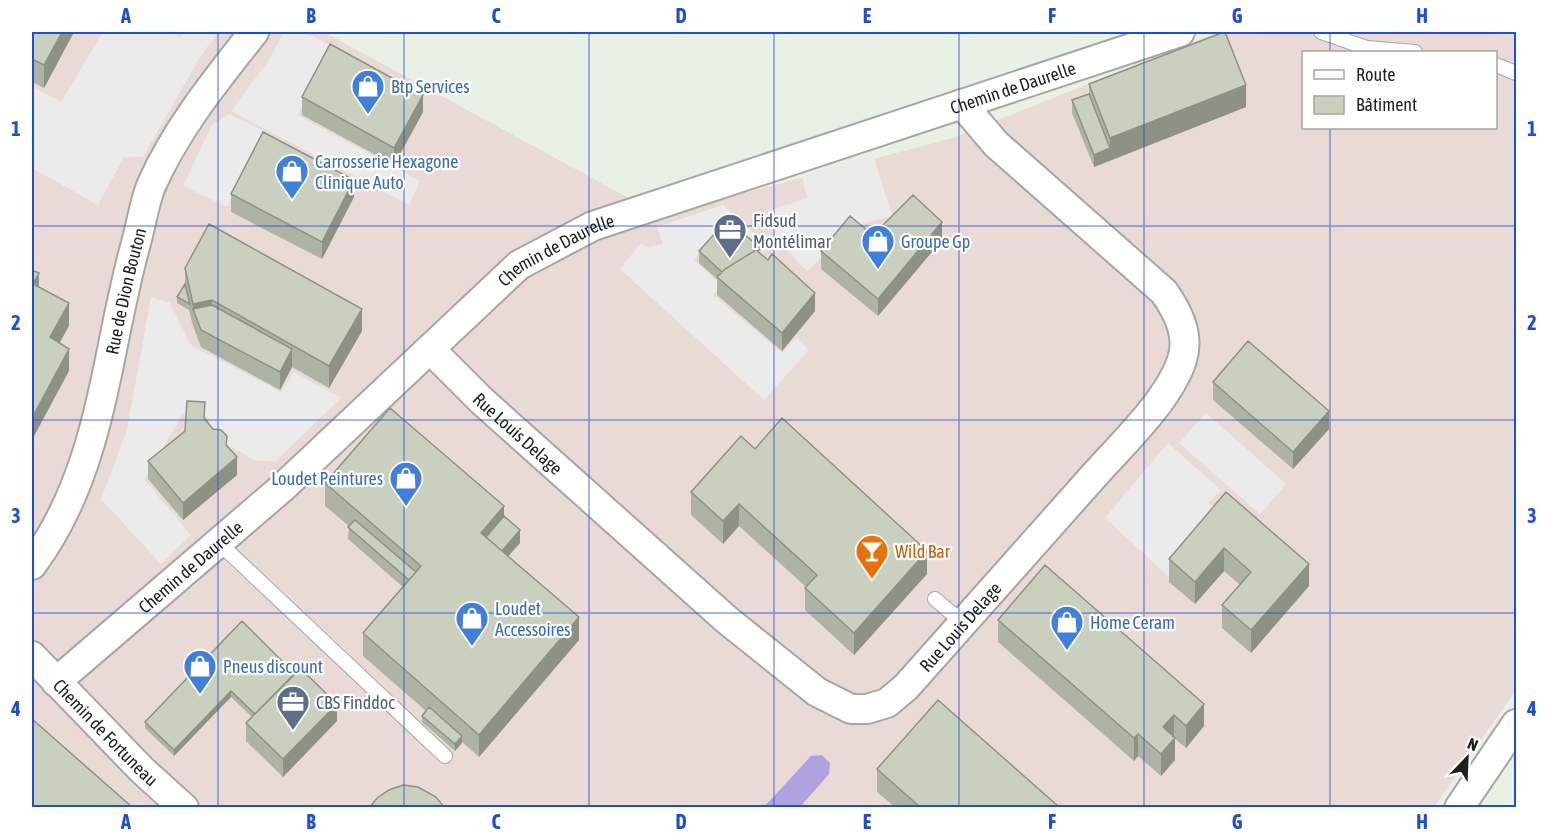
<svg xmlns="http://www.w3.org/2000/svg" width="1548" height="839" font-family="'Asap Condensed',sans-serif">
	<rect width="100%" height="100%" fill="#e9f1e5"/>
	<path fill="#eadad6" fill-rule="evenodd" d="M32,32H324L660,215L953,138L1218,32H1516V690L1434,807H32ZM1304,52H1496V128H1304Z"/>
	<path fill="#ebebeb" d="M103,32H170L179,37L188,32H218L200,57L143,157H124L98,205L32,168V86L61,102Z
		M284,32H304L336,48L297,115L420,181L409,205L231,111L267,63Z
		M229,114L264,131L227,207L183,186L212,125Z
		M873,155L892,216L838,230L820,259L807,271L774,237L768,211L807,198L802,176Z
		M723,205L754,233L747,240L725,223L694,260L721,285L713,295L782,353L796,338L809,350L764,400L620,269L640,244L650,247L663,244L657,227Z
		M151,297L170,303L191,345L281,392L294,372L341,398L275,462L254,460L208,433L209,417L183,414L144,479L191,535L161,564L101,499L127,430Z
		M1206,413L1286,484L1260,514L1179,443Z
		M1168,443L1221,490L1208,503L1222,514L1169,577L1105,518Z"/>
	<path fill="#b0a2e1" d="M822,755L830,763L829,774L800,807H764L811,756Z"/>
	<g fill="none" stroke-linecap="round" stroke-linejoin="round">
		<defs>
			<path id="lane" d="M1321,32L1367,48L1415,52
				M1496,65L1516,73
				M218,542L445,756
				M935,599L963,623"/>
			<g id="street">
				<path id="s1" d="M430,349L482,401L727,620L817,692L851,709H867L887,703L906,687C968,618 1029,548 1091,479C1120,446 1168,402 1182,360C1190,335 1178,312 1164,292L996,144L962,104"/>
				<path id="s2" d="M32,565C103,469 105,354 136,243C141,225 144,204 151,186C176,129 216,80 254,32"/>
				<path id="s3" d="M32,656L142,770L184,808"/>
				<path id="s4" d="M56,682L282,488L519,265L593,226L1180,32"/>
				<path d="M1459,808L1516,724"/>
			</g>
		</defs>
		<use href="#lane" stroke="#a6a6a6" stroke-width="16"/>
		<use href="#street" stroke="#a6a6a6" stroke-width="32"/>
		<use href="#lane" stroke="#fff" stroke-width="14"/>
		<use href="#street" stroke="#fff" stroke-width="28"/>
	</g>
	<path fill="#adb4a3" d="M32,32H74L44,88L32,82Z
		M1089,84L1246,107L1094,167L1072,113V100L1089,94Z
		M302,97L423,112L394,165L302,115Z
		M231,194L354,197L322,259L231,212Z
		M720,234L761,254L815,311L782,351L717,295V279L699,263V251Z
		M942,240L878,316L821,269V251Z
		M185,268L362,331L329,388L292,367L280,390L201,347L193,326L189,310L177,303V297L185,284Z
		M1213,382L1329,429L1293,469L1213,400Z
		M205,419L227,445L237,475L183,520L148,479V461Z
		M755,449L927,574L854,655L805,610V588L806,587L739,526L723,544L691,515V492Z
		M325,483L504,516L520,543L508,556L579,640L479,757L462,742L455,751L422,722V716L426,711L363,656V633L403,587L348,539L349,526L325,506Z
		M1226,492L1309,586L1251,653L1222,628V605L1240,585L1224,571L1195,604L1169,582V559Z
		M998,620L1204,726L1186,748L1175,739V760L1161,776L1138,756L1134,761L998,642Z
		M242,621L337,721L283,777L246,741V723L252,717L231,697L174,756L145,728V722Z
		M877,769L1059,807H895L877,792Z"/>
	<path fill="#8d9285" d="M62,32H74L44,88V65Z
		M1246,85V107L1094,167V155L1110,148V138Z
		M423,95V112L394,165V148Z
		M354,180V197L322,259V242Z
		M942,222V240L878,316V299Z
		M39,273V295L33,284Z
		M815,293V311L782,351V333Z
		M212,300V322L193,309V304Z
		M69,303V326L50,360V337Z
		M362,309V331L329,388V366Z
		M69,349V371L32,440V418Z
		M292,349V367L280,390V372Z
		M1329,411V429L1293,469V452Z
		M237,457V475L183,520V503Z
		M739,504V526L723,544V521Z
		M504,506V529L487,548L481,533Z
		M520,530V543L497,569V557Z
		M1224,548V571L1195,604V582Z
		M927,551V574L854,655V633Z
		M1309,564V586L1251,653V630Z
		M579,617V640L479,757V735Z
		M231,691V697L174,756V750Z
		M337,704V721L283,777V759Z
		M1204,704V726L1186,748V726Z
		M1174,715V737L1163,727Z
		M1138,734V756L1134,761V738Z
		M462,736V743L455,751V744Z
		M1175,738V760L1161,776V754Z"/>
	<path fill="#c9d1be" stroke="#8d9285" stroke-width="1.5" d="M32,32H62L44,65L32,59Z
		M1224,32H1225L1246,85L1110,138L1089,84Z
		M330,44L423,95L394,148L302,97Z
		M1089,94L1110,148L1094,155L1072,100Z
		M263,132L354,180L322,242L231,194Z
		M913,195L942,222L878,299L821,251L850,216L873,235Z
		M209,224L362,309L329,366L212,300L193,304L185,268Z
		M734,225L761,249L758,251L756,250L725,269L722,272L699,251L717,231L720,234Z
		M756,250L768,260L772,254L815,293L782,333L717,277L725,269Z
		M32,270L39,273L33,284L69,303L50,337L69,349L32,418Z
		M185,284L190,304L177,297Z
		M212,305L292,349L280,372L201,330L193,309Z
		M1248,341L1329,411L1293,452L1213,382Z
		M187,401L205,402L204,418L213,429L221,430L227,436L226,445L237,457L183,503L148,461L185,431Z
		M390,408L504,506L481,533L579,617L479,735L363,633L421,566L325,483Z
		M782,418L927,551L854,633L805,588L817,575L739,504L723,521L691,492L741,436L755,449Z
		M1226,492L1309,564L1251,630L1222,605L1251,572L1224,548L1195,582L1169,559Z
		M504,516L520,530L502,551L486,537Z
		M355,520L416,572L409,580L348,527Z
		M1045,565L1204,704L1186,726L1174,715L1163,727L1175,738L1161,754L1138,734L1134,738L998,620Z
		M242,621L295,674L255,714L231,691L174,750L145,722Z
		M300,668L337,704L283,759L246,723Z
		M938,700L1059,807H920L877,769Z
		M429,707L462,736L455,744L422,716Z
		M32,719L132,807H32Z
		M403,785L418,787L436,797L444,807H370L377,798L389,790Z"/>
	<path fill="none" stroke="#1d4ed8" stroke-width="1.5" stroke-opacity="0.55" d="M218,32V808M404,32V808M589,32V808M774,32V808M959,32V808M1144,32V808M1330,32V52M1330,128V808M32,226H1516M32,420H1516M32,613H1516"/>
	<defs>
		<symbol id="shop-pin" viewBox="-11 -11 22 30"><path d="M0 17L-7.5 6A9.5 9.5 0 1 1 7.5 6Z" fill="#3f7fe0" stroke="#fff"/><path d="M-5-2.5h2.3a2.7 3.5 0 0 1 5.4 0H5L5.5 6h-11ZM-1.5-2.5h3a1.5 2.3 0 0 0-3 0Z" fill="#fff"/></symbol>
		<symbol id="office-pin" viewBox="-11 -11 22 30"><path d="M0 17L-7.5 6A9.5 9.5 0 1 1 7.5 6Z" fill="#5c6f8a" stroke="#fff"/><path d="M-6-3h4V-5.5h4V-3h4V5H-6ZM-1-4.5V-3h2v-1.5ZM-6 0V1H6V0Z" fill="#fff"/></symbol>
		<symbol id="bar-pin" viewBox="-11 -11 22 30"><path d="M0 17L-7.5 6A9.5 9.5 0 1 1 7.5 6Z" fill="#e8710a" stroke="#fff"/><path d="M-6-5H6L.8 .8V4.5H3.5V6h-7V4.5H-.8V.8Z" fill="#fff"/></symbol>
	</defs>
	<g fill-rule="evenodd">
		<use href="#shop-pin" x="349" y="67" width="38" height="52"/>
		<use href="#shop-pin" x="273" y="152" width="38" height="52"/>
		<use href="#office-pin" x="711" y="211" width="38" height="52"/>
		<use href="#shop-pin" x="859" y="222" width="38" height="52"/>
		<use href="#shop-pin" x="387" y="459" width="38" height="52"/>
		<use href="#bar-pin" x="853" y="532" width="38" height="52"/>
		<use href="#shop-pin" x="453" y="599" width="38" height="52"/>
		<use href="#shop-pin" x="1048" y="603" width="38" height="52"/>
		<use href="#shop-pin" x="181" y="647" width="38" height="52"/>
		<use href="#office-pin" x="274" y="683" width="38" height="52"/>
	</g>
	<g text-anchor="middle" dominant-baseline="central" stroke-width="4.5" stroke-linejoin="round" paint-order="stroke">
		<g font-size="18" fill="#366cbe" stroke="#fff" text-anchor="start">
			<text x="391" y="86">Btp Services</text>
			<text x="315" y="161">Carrosserie Hexagone<tspan x="315" dy="21">Clinique Auto</tspan></text>
			<text x="901" y="241">Groupe Gp</text>
			<text x="383" y="478" text-anchor="end">Loudet Peintures</text>
			<text x="495" y="608">Loudet<tspan x="495" dy="21">Accessoires</tspan></text>
			<text x="1090" y="622">Home Ceram</text>
			<text x="223" y="666">Pneus discount</text>
		</g>
		<g font-size="18" fill="#1f1f1f" stroke="#fff">
			<text stroke="none"><textPath href="#s4" startOffset="1149">Chemin de Daurelle</textPath></text>
			<text stroke="none"><textPath href="#s4" startOffset="663">Chemin de Daurelle</textPath></text>
			<text stroke="none"><textPath href="#s2" startOffset="292">Rue de Dion Bouton</textPath></text>
			<text stroke="none"><textPath href="#s1" startOffset="122">Rue Louis Delage</textPath></text>
			<text stroke="none"><textPath href="#s4" startOffset="177">Chemin de Daurelle</textPath></text>
			<text stroke="none"><textPath href="#s1" startOffset="698">Rue Louis Delage</textPath></text>
			<text stroke="none"><textPath href="#s3" startOffset="106">Chemin de Fortuneau</textPath></text>
		</g>
		<g font-size="18" fill="#4e5e75" stroke="#fff" text-anchor="start">
			<text x="753" y="220">Fidsud<tspan x="753" dy="21">Montélimar</tspan></text>
			<text x="316" y="702">CBS Finddoc</text>
		</g>
		<g font-size="18" fill="#c56008" stroke="#fff" text-anchor="start">
			<text x="895" y="551">Wild Bar</text>
		</g>
	</g>
	<rect width="1548" height="839" fill="none" stroke="#ffffff" stroke-width="66"/>
	<rect x="1302" y="51" width="195" height="78" fill="#ffffff" stroke="#a5a5a5" stroke-width="1.5"/>
	<rect x="1314" y="70" width="30" height="9" fill="#ffffff" stroke="#a5a5a5" stroke-width="1.5"/>
	<text x="1356" y="81" font-size="18" fill="#1f1f1f">Route</text>
	<rect x="1314" y="96" width="30" height="18" fill="#c9d1be" stroke="#a5a5a5" stroke-width="1.5"/>
	<text x="1356" y="111" font-size="18" fill="#1f1f1f">Bâtiment</text>
	<g transform="translate(1467 758) rotate(23)" stroke="#ffffff" stroke-width="4.5" paint-order="stroke">
	<path d="M0-4.5L10 22L0 15L-10 22Z" fill="#1f1f1f"/>
	<text y="-9" font-size="16" font-weight="bold" text-anchor="middle" fill="#1f1f1f">N</text>
	</g>
	<rect x="33" y="33" width="1482" height="773" fill="none" stroke="#1d4ed8" stroke-width="2"/>
	<g font-size="20" text-anchor="middle" font-weight="bold" fill="#1d4ed8">
		<text x="126" y="23">A</text>
		<text x="311" y="23">B</text>
		<text x="496" y="23">C</text>
		<text x="681" y="23">D</text>
		<text x="867" y="23">E</text>
		<text x="1052" y="23">F</text>
		<text x="1237" y="23">G</text>
		<text x="1422" y="23">H</text>
		<text x="16" y="136">1</text>
		<text x="1532" y="136">1</text>
		<text x="16" y="330">2</text>
		<text x="1532" y="330">2</text>
		<text x="16" y="523">3</text>
		<text x="1532" y="523">3</text>
		<text x="16" y="716">4</text>
		<text x="1532" y="716">4</text>
		<text x="126" y="829">A</text>
		<text x="311" y="829">B</text>
		<text x="496" y="829">C</text>
		<text x="681" y="829">D</text>
		<text x="867" y="829">E</text>
		<text x="1052" y="829">F</text>
		<text x="1237" y="829">G</text>
		<text x="1422" y="829">H</text>
	</g>
</svg>
